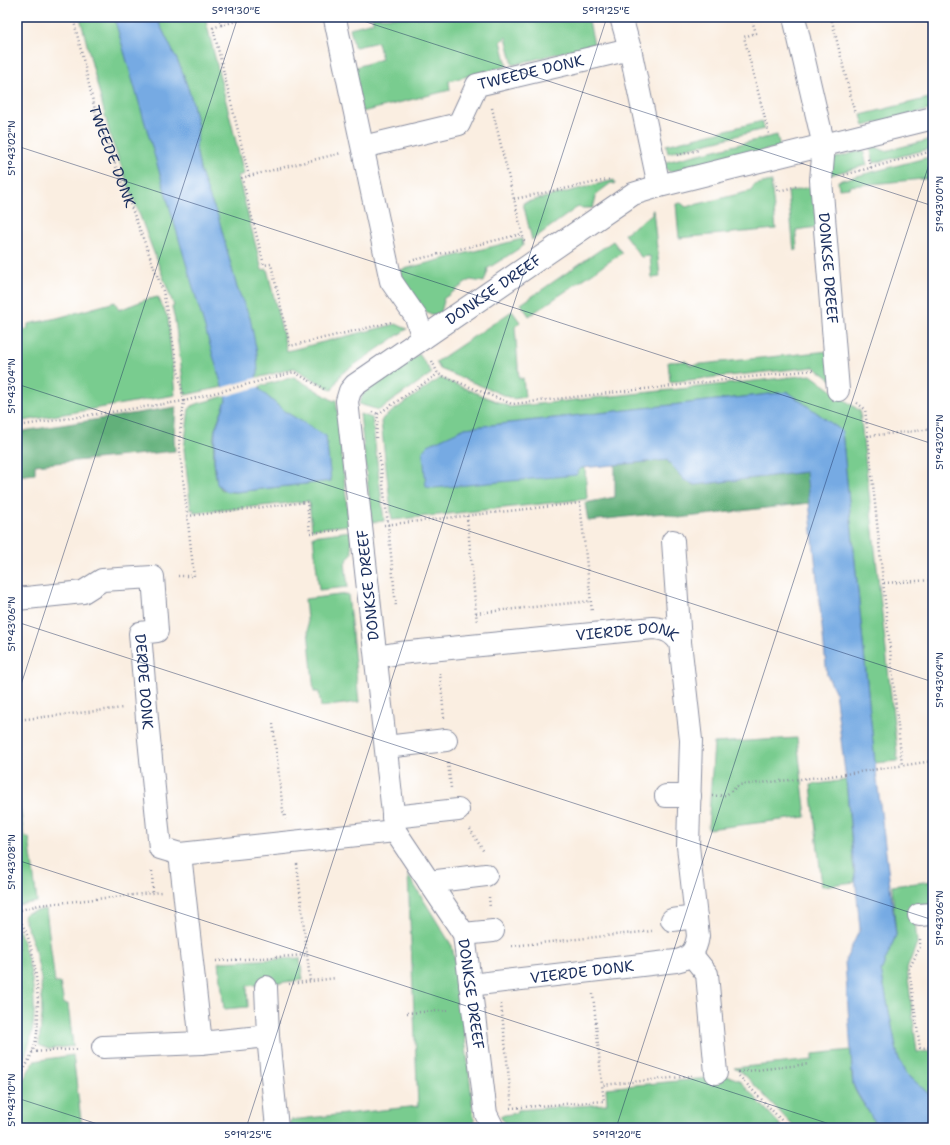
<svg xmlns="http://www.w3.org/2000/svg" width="950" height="1145" font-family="'Shantell Sans',sans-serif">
	<rect width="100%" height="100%" fill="#fff"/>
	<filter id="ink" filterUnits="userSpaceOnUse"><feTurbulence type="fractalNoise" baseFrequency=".025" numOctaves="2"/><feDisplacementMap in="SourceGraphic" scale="8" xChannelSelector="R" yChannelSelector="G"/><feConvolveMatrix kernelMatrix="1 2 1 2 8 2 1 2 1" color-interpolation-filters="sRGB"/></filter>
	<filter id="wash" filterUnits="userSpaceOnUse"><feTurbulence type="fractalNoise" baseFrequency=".012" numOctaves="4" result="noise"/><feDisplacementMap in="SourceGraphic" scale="16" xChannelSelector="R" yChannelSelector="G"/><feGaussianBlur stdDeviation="0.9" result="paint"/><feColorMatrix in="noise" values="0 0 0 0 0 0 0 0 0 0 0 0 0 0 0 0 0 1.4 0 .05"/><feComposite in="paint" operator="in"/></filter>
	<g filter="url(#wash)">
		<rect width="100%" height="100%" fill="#faeee1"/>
		<path fill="#79cc8f" stroke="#4a7e76" d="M80,17H114L223,387L185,395L175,321L172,307L174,306L111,139Z
			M156,17H205L244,174L238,176L262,270L267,269L287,351L396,324L407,329L341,374L332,390L294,368L257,378L250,318L237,288L218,216L211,201L200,170L196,148L198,127L192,100L181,68Z
			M372,17H588L594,44L513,65L506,37L501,41L507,66L449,81L450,90L362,112L353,68L382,59L378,42L356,47L354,46L350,28L373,22Z
			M933,97V109L864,126L861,115Z
			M762,121L764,129L668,153L666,145Z
			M777,135L780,147L670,172L666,169L662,163Z
			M933,139V148L874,163L870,148L876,147L885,151Z
			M863,150L867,165L830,175L832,159Z
			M933,156V178L850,186L849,188L839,189L838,181Z
			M614,180L615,184L611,183L595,195L596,197L593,208H580L579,206L532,240L523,203Z
			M771,181L776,229L679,238L676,204L681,203L686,207L751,191L754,185Z
			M813,186L817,227L796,230L797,250L794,251L788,192Z
			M652,210H653L660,277L652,278L650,256L641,257L624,234L652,214Z
			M522,239L523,246L487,269L488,271L484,282L470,280L443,299L444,301L441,312L435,315C419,313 404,284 400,270Z
			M613,241L622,253L529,316L521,304Z
			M158,297L168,318L175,395L17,422V330L28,329V324L57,318L115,302L119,310L145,300Z
			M512,311L520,322L515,327L519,379L523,378L525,397L513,399L440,369L436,362Z
			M829,351L833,381L814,367L670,382L668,362L685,361L691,365Z
			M419,354L432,373L379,410L359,404L363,394L369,388Z
			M811,375L860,411L898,761L875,763L842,431L788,392L465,428L581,468H585L587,499L392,520L381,422L383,418L440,378L510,407Z
			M294,377L334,401L336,399L349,525L312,529L309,501L194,513V509L191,510L184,449L189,409L193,405L225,396L226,400C223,409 218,419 215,429C212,439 213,482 221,489C225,492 231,492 236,492L331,481L325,436L284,411L260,390V386Z
			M360,414L372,418L384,521L372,522Z
			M350,531L352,553L345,563L348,587L319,590L313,536Z
			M348,594L359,702L321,707L319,692H314L305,599Z
			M797,738L806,817L708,829L714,743Z
			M17,777L24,837H29L37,902L17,905Z
			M846,780L855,882L822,886L811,785Z
			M408,875L452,946L459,984L475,1126L472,1128H290L291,1120L418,1106Z
			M933,881V906L914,908L917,943L907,969L917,1052L933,1051V1098L907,1074L898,1057L881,971L896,935L892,886Z
			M46,909L55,983H60L64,1004H68L73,1046L49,1049L39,1045L42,1015L41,978L34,946L23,916L26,913Z
			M17,924C30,960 40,1003 30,1041C27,1052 22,1062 17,1072Z
			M300,958L303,980L247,986L248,1007L224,1009L219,962Z
			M851,1050C852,1062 850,1079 855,1090C862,1105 871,1111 876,1128H795L744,1074L734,1068L813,1060V1054Z
			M73,1055L82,1128H17V1091L34,1061Z
			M728,1076L739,1080L783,1128H508L500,1116L516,1113L517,1110L607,1104L606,1088Z"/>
		<path fill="#62b07a" stroke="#3e706c" d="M176,407L174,438L175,451L35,465V474L17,476V432Z
			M667,460L684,480L695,485L806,472L810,503L678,518L663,513L588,521L585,503L615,497V465Z"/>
		<path fill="#76aae3" stroke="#486ca0" d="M114,17H156L181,68L192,100L198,127L196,148L200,170L211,201L218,216L237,288L250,318L257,353L258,374L256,375L260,390L284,411L326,436L331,481L236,492L225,491L217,484L214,460L215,430L226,400Z
			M788,392L842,431L875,763L896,935L881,971L898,1057L907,1074L933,1098V1128H876C871,1111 859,1100 853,1084L845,961L860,929L846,780L835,691L827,675L806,472L695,485L684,480L667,460L581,468L576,475L434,488L426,487L423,451L428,445L465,428Z"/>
		<path fill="#faeee1" d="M259,377L262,386L223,397L221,388Z"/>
	</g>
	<g filter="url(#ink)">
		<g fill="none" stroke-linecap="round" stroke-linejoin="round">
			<defs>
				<g id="minor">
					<path d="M621,17L630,49L659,186"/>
					<path id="s2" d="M794,17L824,146L821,180L838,390"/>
					<path d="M335,19L391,281L416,317L423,338"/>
					<path id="s3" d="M363,147L459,124L477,85L630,49"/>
					<path d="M673,541L680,642"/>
					<path id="s4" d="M17,599L83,592L102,580L153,577L157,631L140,633L147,719L160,848L180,854L201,1043"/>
					<path id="s5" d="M376,657L400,653L653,628C666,629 672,632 680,642L691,740L688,846L698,936C696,950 691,958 676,961L470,985"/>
					<path d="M386,747L446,740"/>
					<path d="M666,796H690"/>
					<path d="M393,817L458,810"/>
					<path d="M180,854L395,831"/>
					<path d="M429,882L486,875"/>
					<path d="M919,915L933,914"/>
					<path d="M672,920L696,917"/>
					<path d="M464,934L493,931"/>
					<path d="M691,954L707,974L716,1073"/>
					<path d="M266,987L268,1036L277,1128"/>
					<path d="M103,1047L201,1043L268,1036"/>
					<path id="s6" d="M493,1128L486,1114L464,934L395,831L347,401L350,391L355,385L633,194L659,186L933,118"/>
				</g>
			</defs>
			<use href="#minor" stroke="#8a8ea0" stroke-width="24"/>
			<g stroke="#8a8ea0" stroke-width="2.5" stroke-dasharray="1 3" stroke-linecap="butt">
				<path id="s1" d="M73,17L96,114L163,291L184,401L179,442L194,576H176"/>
				<path d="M219,17L221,25L213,28L249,176L242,178L264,265L271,264L290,346L392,322"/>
				<path d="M751,17L756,33L744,37L769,134"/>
				<path d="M831,17L855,114"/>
				<path d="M221,25L253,17"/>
				<path d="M492,108L524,241"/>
				<path d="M677,155L699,150"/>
				<path d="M868,159L871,168"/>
				<path d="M844,175L933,151"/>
				<path d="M249,176L341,153"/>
				<path d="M776,181L778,191L799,186"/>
				<path d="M514,199L612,179"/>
				<path d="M410,261L522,234"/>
				<path d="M432,361L438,374L512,404L813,370"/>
				<path d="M857,403L865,409L868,436L933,429"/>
				<path d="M372,412L378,414"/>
				<path d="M17,426L184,401L294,372L326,390"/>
				<path d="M868,436L902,765"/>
				<path d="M376,438L378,414L438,374"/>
				<path d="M379,453L388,524L396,607"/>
				<path d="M187,516L307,502L310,533L339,530"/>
				<path d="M467,516L477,623"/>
				<path d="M384,525L580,503L592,612"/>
				<path d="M884,583L933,580"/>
				<path d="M476,613L591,601"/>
				<path d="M440,673L444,718"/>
				<path d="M17,720L123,708"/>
				<path d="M273,724L283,811L286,819"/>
				<path d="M448,763L451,788"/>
				<path d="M712,796L726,795L739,785L831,776L933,761"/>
				<path d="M470,829L484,852"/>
				<path d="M297,864L310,981"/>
				<path d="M152,871L153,893"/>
				<path d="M489,897L490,908"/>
				<path d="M17,911L39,905L161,892"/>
				<path d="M17,917C37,938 41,1012 36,1040C33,1055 24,1069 17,1083"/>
				<path d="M920,939V947L909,969L920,1048L933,1047"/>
				<path d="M512,946L652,931"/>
				<path d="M216,961L306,955"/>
				<path d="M289,984L336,978"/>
				<path d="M593,994L602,1085"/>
				<path d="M501,1004L512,1107"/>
				<path d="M407,1013L450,1010"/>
				<path d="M32,1052L80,1049"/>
				<path d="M738,1072L809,1064"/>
				<path d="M739,1076L789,1128"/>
				<path d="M510,1108L604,1101L602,1085L692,1076"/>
			</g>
			<use href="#minor" stroke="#fff" stroke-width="22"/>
		</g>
	</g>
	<path fill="none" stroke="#1b2f5e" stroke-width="1" stroke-opacity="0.45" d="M351,17L933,206M17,146L933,444M17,384L933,682M17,622L933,920M17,697L238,17M17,860L842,1128M17,1098L110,1128M246,1128L607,17M616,1128L933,152"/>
	<g text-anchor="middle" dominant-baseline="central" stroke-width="3" stroke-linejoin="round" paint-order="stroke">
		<g font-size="15" fill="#1b2f5e" stroke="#fff">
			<text stroke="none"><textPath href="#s3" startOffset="197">TWEEDE DONK</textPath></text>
			<text stroke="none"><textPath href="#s1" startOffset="145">TWEEDE DONK</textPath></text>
			<text stroke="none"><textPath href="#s2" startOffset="255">DONKSE DREEF</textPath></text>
			<text stroke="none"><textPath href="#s6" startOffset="940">DONKSE DREEF</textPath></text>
			<text transform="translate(368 585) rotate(-96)">DONKSE DREEF</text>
			<text stroke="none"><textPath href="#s5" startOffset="253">VIERDE DONK</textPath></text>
			<text stroke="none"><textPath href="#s4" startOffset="260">DERDE DONK</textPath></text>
			<text transform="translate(582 972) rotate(-7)">VIERDE DONK</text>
			<text transform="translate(471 994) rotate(82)">DONKSE DREEF</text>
		</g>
	</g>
	<rect width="950" height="1145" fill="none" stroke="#fff" stroke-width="44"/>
	<rect x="22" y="22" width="906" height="1101" fill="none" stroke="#1b2f5e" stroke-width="1.5"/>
	<g font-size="10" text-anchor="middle" fill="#1b2f5e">
		<text x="236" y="14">5°19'30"E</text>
		<text x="606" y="14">5°19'25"E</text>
		<text transform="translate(11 148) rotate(-90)" y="4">51°43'02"N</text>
		<text transform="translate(939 204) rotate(-90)" y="4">51°43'00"N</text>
		<text transform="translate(11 386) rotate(-90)" y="4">51°43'04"N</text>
		<text transform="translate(939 442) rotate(-90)" y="4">51°43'02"N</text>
		<text transform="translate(11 624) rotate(-90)" y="4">51°43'06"N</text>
		<text transform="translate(939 680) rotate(-90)" y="4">51°43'04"N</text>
		<text transform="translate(11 862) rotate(-90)" y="4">51°43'08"N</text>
		<text transform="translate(939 918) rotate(-90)" y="4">51°43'06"N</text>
		<text transform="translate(11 1100) rotate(-90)" y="4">51°43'10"N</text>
		<text x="248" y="1138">5°19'25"E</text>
		<text x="617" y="1138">5°19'20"E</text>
	</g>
</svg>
